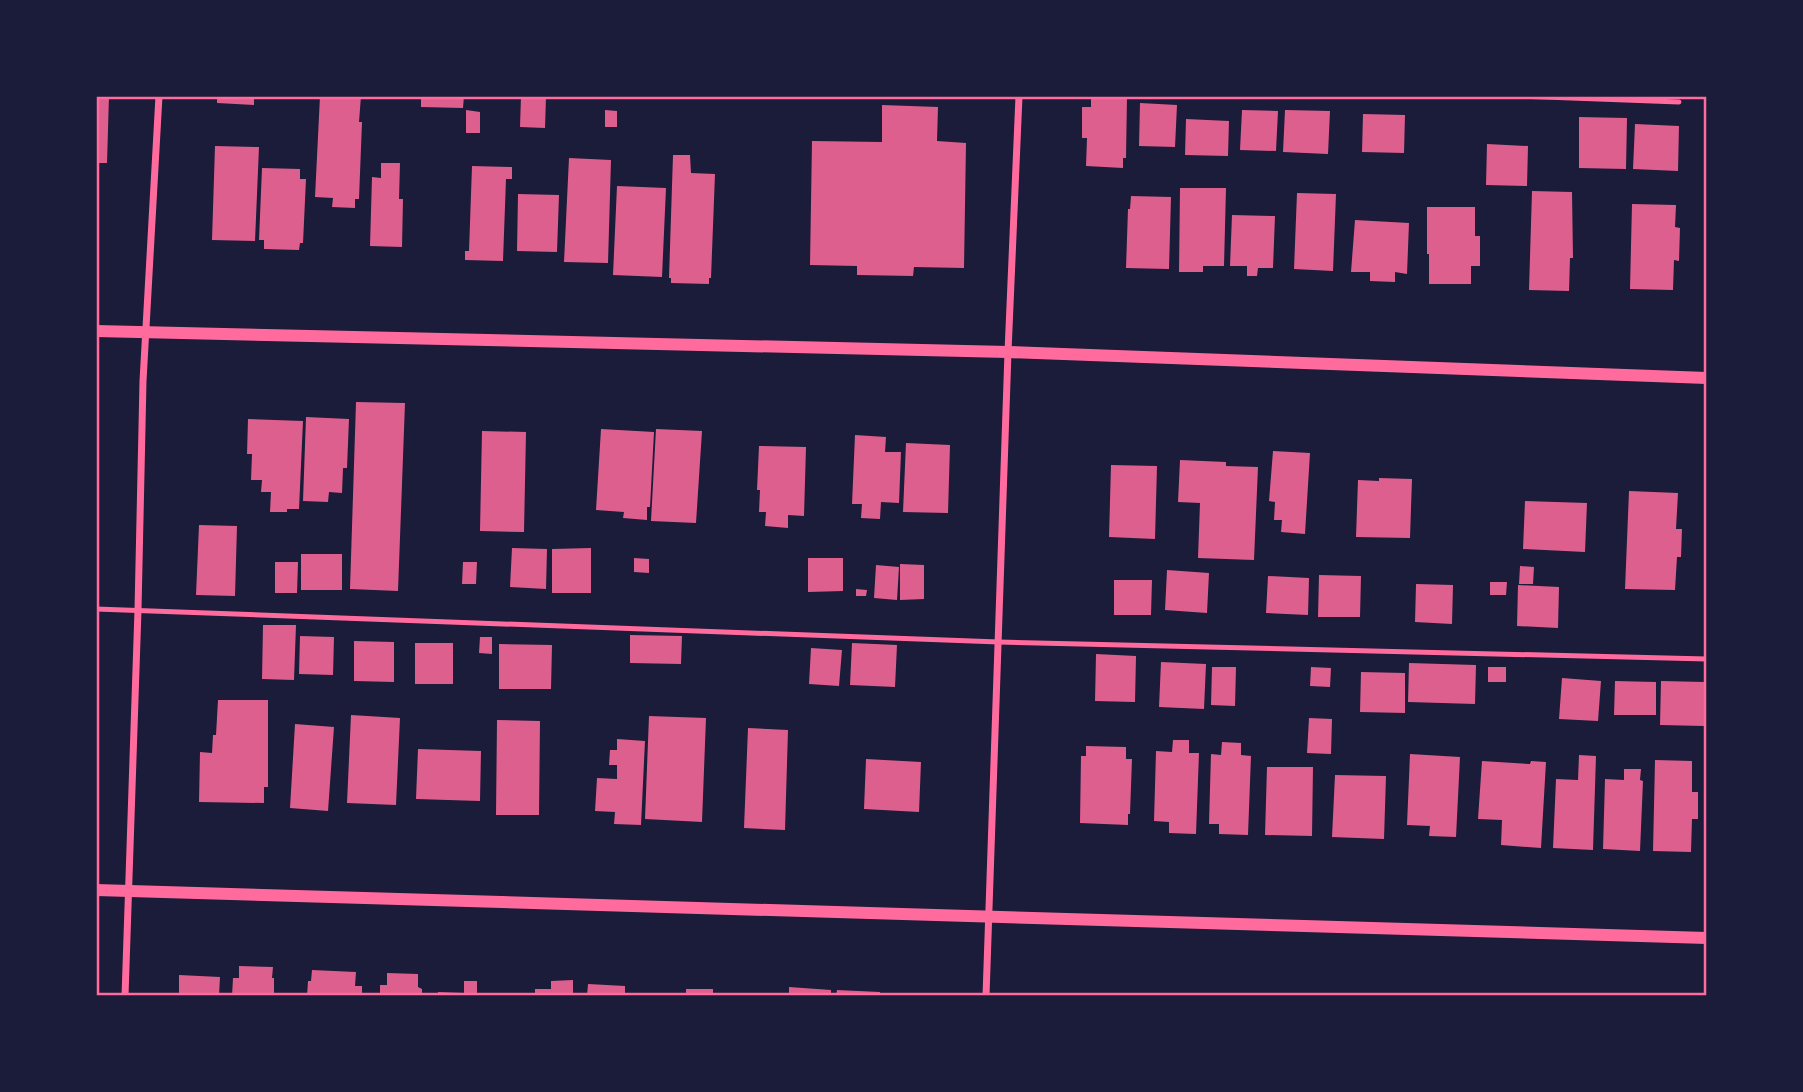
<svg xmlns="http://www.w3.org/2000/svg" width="1803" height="1092" font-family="Overpass,sans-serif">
	<rect width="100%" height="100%" fill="#1b1b3a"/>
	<path fill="#dd5f8e" d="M96,96H109L107,163H99V176H96Z
		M217,96H254V105L217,103Z
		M320,96H361L359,122H362L359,199H355V208L332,207L333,198L315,197Z
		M421,96H464L463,108L421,107Z
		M521,96H546L545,128L520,127Z
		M1091,96H1127L1126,158H1123V168L1086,166L1087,138H1082V107H1091Z
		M1140,103L1177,105L1175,147L1139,146Z
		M882,105L938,107L937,141L966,143L964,268L914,267L913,276L857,275V266L810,265L812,141L882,142Z
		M466,110L480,112V133H466Z
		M605,110L617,111V127H605Z
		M1242,110L1278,111L1276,151L1240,150Z
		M1285,110L1330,111L1328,154L1283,152Z
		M1363,114L1405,115L1404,153L1362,152Z
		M1579,117L1627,118L1626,169L1579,168Z
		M1186,119L1229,121L1228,156L1185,155Z
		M1635,124L1679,126L1678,171L1633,169Z
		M1487,144L1528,146L1527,186L1486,185Z
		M215,146L259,147L255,241L212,240Z
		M673,155H690L691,173L715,174L711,278H709V284L671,283V278H669Z
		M569,158L611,160L608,263L564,262Z
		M381,163H400L399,199H403L402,247L370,246L372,177L381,178Z
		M472,166L512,167V179H506L503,261L465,260V251H469Z
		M262,168L300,169V179H306L303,243H300L299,250L264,249V240H259Z
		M617,186L666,188L662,277L613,275Z
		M1180,188H1226L1224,266H1203V272H1179Z
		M1532,191L1572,192L1573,258H1570L1569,291L1529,290Z
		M1297,193L1336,194L1333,271L1294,269Z
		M518,194L559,195L557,252L517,251Z
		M1131,196L1171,197L1169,269L1126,268L1128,209H1130Z
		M1632,204L1676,205L1675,227L1680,228L1679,261L1674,260L1673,290L1630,289Z
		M1427,207H1475V236H1480V266H1471V284H1429V254H1427Z
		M1232,215L1275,216L1273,268H1258L1257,276H1247V266H1230Z
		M1355,220L1409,223L1407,274L1395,272V282L1370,281V272H1351Z
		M356,402L405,403L398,591L350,589Z
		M306,417L349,419L347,468H343L342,493L329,492L328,502L303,501Z
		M248,419L303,421L299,509H287V512H270L271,492H261L262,480H251L252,454H247Z
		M601,429L654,432L650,507H647V520L623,518L624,512L596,510Z
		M656,429L702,431L696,523L651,521Z
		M482,431L526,432L524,532L480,531Z
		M855,435L886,437L885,452H901L899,503L881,502L880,519L861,518L862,504H852Z
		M906,443L950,445L948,513L903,512Z
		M759,446L806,447L804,516L788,515V528L765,526L766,512H759L760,490H757Z
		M1273,451L1310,453L1305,534L1281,532L1282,520H1274L1275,502L1269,501Z
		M1180,460L1226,462V466L1258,467L1254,560L1198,558L1200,503L1178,502Z
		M1111,465L1157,466L1155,539L1109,537Z
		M1379,478L1412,479L1410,538L1356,537L1358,480L1379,481Z
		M1629,491L1678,493L1676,529H1682L1681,557H1677L1675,590L1625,589Z
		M1525,501L1587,503L1585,552L1523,549Z
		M199,525L237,526L235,596L196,595Z
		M512,548L547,549L546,589L510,587Z
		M591,548V593H552V549Z
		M301,554H342V590H301Z
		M634,558L649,559V573L634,572Z
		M808,558H843V591L808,592Z
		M275,562H298L297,593H275Z
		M463,562H477L476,584H462Z
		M900,564L924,565V599L900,600Z
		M876,565L899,567L897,600L874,598Z
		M1520,566L1534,567L1533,584H1519Z
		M1167,570L1209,573L1207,613L1165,610Z
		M1319,575L1361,576L1360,617H1318Z
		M1268,576L1309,578L1308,615L1266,613Z
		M1114,580H1152L1151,615H1114Z
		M1490,582H1507L1506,595H1490Z
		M1416,584L1453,585L1452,624L1415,622Z
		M1518,585L1559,587L1558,628L1517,626Z
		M856,589L867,590L866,596H856Z
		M263,625H296L294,680L262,679Z
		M630,635L682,636L681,664L630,663Z
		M300,636L334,637L333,675L299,674Z
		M480,637H492V654L479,653Z
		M354,641L394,642V682L354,681Z
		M415,643H453V684H415Z
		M852,643L897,645L895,687L850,685Z
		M499,644L552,645L551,689H499Z
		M811,648L842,650L839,686L809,684Z
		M1096,654L1136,656L1135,702L1095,701Z
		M1161,662L1206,664L1204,709L1159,707Z
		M1409,663L1476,665L1475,704L1408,702Z
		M1212,667H1236L1235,706L1211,705Z
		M1311,667L1331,668L1330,687L1310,686Z
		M1488,667H1506V682H1488Z
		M1361,672L1405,673V713L1360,712Z
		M1562,678L1601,681L1598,721L1559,719Z
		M1615,681L1656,682V715H1614Z
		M1661,681L1705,682L1704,726L1660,725Z
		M218,700H268V787H264V803L199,802L200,752L212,753L213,735H216Z
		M351,715L400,718L396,805L347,803Z
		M649,716L706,718L702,822L645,819Z
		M1309,718L1332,719L1331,754L1307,753Z
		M497,720L540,721L539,815H496Z
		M295,724L334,727L328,811L290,808Z
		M748,728L788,730L785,830L744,828Z
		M617,739L645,741L641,825L614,824L615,812L595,811L597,778L617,779V765H609L610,750H617Z
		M1173,740H1189V753H1199L1196,834L1169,833V822L1154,821L1156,751L1172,752Z
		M1222,742L1241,743V755L1251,756L1248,835L1219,834V824H1209L1211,754L1221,755Z
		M1086,746L1126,747V759H1132L1130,814H1128V825L1080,823L1081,756H1086Z
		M418,749L481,751L480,801L416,799Z
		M1410,754L1460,757L1456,837L1429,836L1430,826L1407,825Z
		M1579,755L1596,756L1593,850L1553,848L1556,779L1578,780Z
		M866,759L921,762L919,812L864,809Z
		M1655,760L1692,761V792H1698V819H1692L1691,852L1653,851Z
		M1482,761L1530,764L1531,761L1546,762L1541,848L1501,845L1502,820L1478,819Z
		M1267,767H1313L1312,836L1265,835Z
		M1624,769H1641L1640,780L1643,781L1640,851L1603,849L1605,779L1624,780Z
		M1335,775L1386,776L1384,839L1332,837Z
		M239,966L273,967L272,978H274V996H232L233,978H239Z
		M312,970L356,972L355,986H362V996H307L308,981H311Z
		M387,973L418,974V987L422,989V996H380V985H387Z
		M179,975L220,977L219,996H179Z
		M573,980V996H535V989H551V981Z
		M464,981H477V996H438V992L464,993Z
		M588,984L625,986V996H587Z
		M789,987L831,990V996H789Z
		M686,989H713V996H686Z
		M837,990L880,992V996H836Z"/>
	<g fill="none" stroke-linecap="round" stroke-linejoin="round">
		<path stroke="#ff6b9d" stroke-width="5" d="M1514,96L1679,102
			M96,609L999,642L1707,659"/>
		<path stroke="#ff6b9d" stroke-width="7" d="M125,996L138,610L143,381L159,96
			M986,996L1008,352L1019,96"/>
		<path stroke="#ff6b9d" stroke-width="12" d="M96,331L1008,352L1707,378
			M96,890L1707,938"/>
	</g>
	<rect width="1803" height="1092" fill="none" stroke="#1b1b3a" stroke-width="196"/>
	<rect x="98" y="98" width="1607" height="896" fill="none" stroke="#ff6b9d" stroke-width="2.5"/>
</svg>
